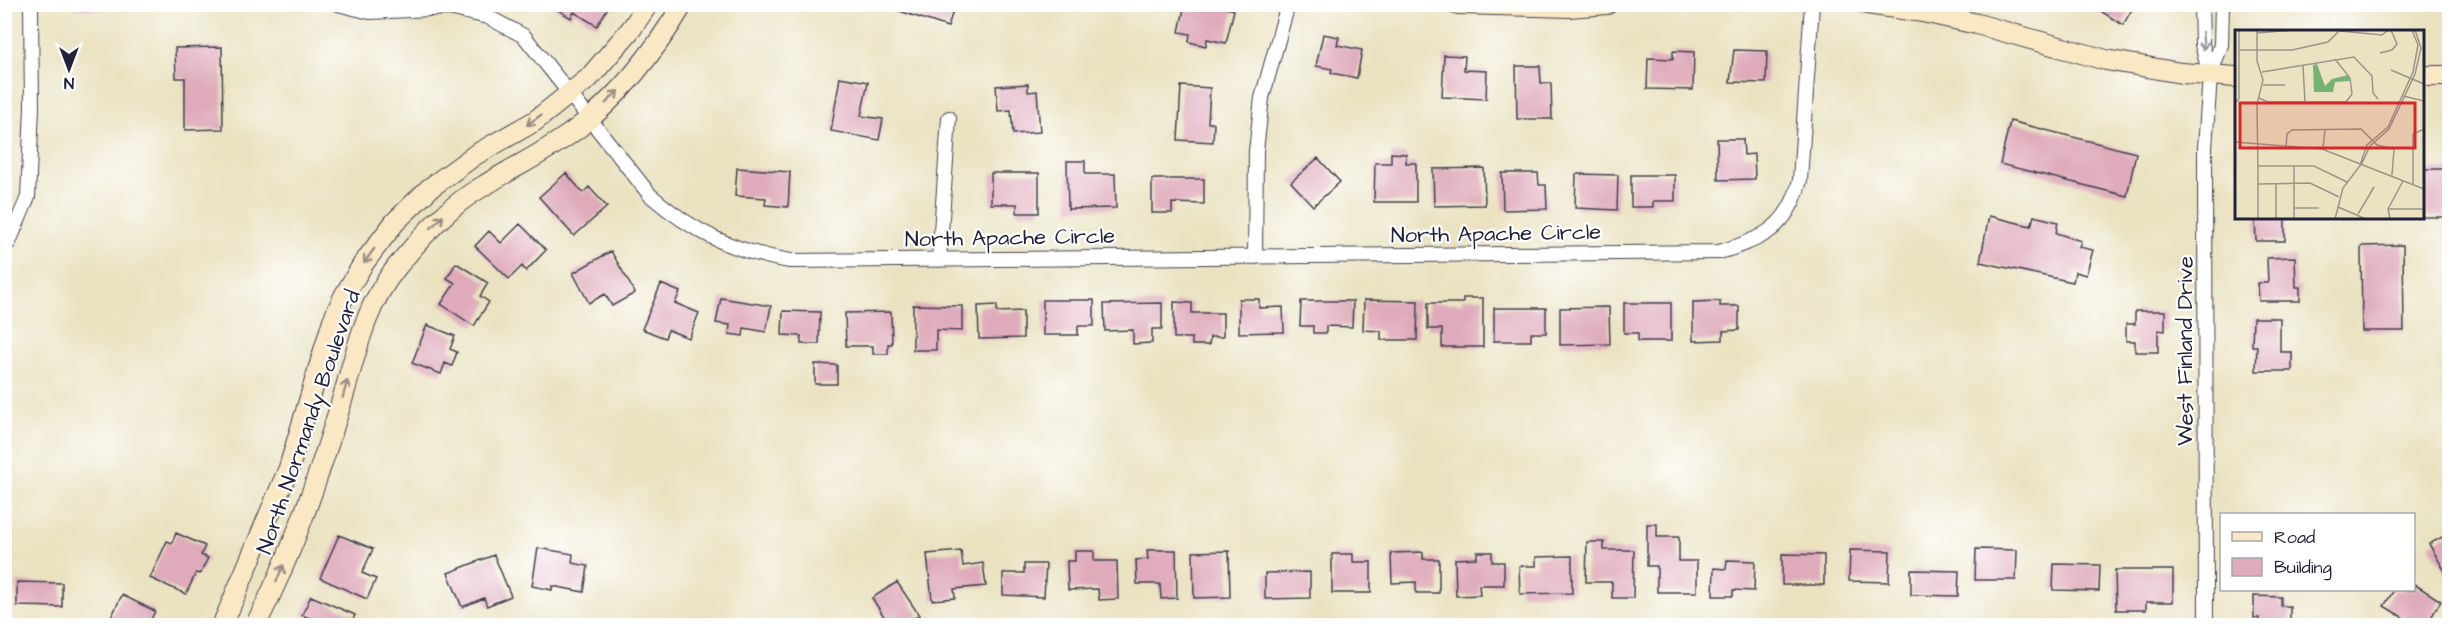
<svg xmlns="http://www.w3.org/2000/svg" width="2454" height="630" font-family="'Architects Daughter',sans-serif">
	<rect width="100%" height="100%" fill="#fff"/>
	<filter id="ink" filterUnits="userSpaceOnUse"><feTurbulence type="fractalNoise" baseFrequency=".0167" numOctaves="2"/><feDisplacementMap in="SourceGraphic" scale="12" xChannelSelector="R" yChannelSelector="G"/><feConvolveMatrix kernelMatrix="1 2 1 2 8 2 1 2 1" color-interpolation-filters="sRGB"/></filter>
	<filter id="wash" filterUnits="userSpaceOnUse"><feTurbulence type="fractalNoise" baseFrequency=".008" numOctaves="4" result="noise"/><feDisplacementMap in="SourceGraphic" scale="24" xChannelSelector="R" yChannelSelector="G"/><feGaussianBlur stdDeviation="1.35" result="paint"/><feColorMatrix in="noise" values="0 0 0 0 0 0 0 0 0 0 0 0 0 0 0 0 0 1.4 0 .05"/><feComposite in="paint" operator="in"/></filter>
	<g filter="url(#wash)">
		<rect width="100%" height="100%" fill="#eae2c1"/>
		<g id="blocks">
			<path fill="#dfabbb" d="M75,4H106V9H75Z
				M548,4H610L597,26L574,12L571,18Z
				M878,4H955L948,27Z
				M1185,4L1210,8L1212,4L1234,10L1226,43L1207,39L1206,46L1189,42L1190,34L1179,32Z
				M2106,4H2135L2123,25L2102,12Z
				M2138,4H2153L2149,11Z
				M1323,34L1339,37L1337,45L1362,50L1357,78L1331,73L1332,69L1316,66Z
				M222,47L223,129L185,130V78H176L175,48Z
				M1734,50L1767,51L1766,83L1730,82Z
				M1673,51L1694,52L1693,90L1647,89L1648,58L1673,59Z
				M1444,55L1465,56L1464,70L1487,71L1486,99L1442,97Z
				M1516,66H1540L1541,83H1551L1552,119H1517Z
				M840,77L868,82L861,116L883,119L879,140L831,131Z
				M1028,84V92L1037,91L1040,132L1013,134L1011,110L998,111L996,86Z
				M1181,86L1210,88L1208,123H1214L1213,142L1178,140Z
				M2010,121L2136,153L2127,196L2000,164Z
				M1717,139H1743L1744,155L1754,154L1755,179L1718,180Z
				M1391,153L1406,154V163H1416V202H1374L1375,163H1391Z
				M1318,158L1340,182L1313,206L1291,182Z
				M1067,161H1085V174H1115L1116,208L1068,209Z
				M737,168L790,172L788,207L765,205L766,198L735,196Z
				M1484,168L1485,205L1434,206L1433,169Z
				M2422,169H2450V217H2422Z
				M566,173L583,193L589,187L607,207L574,236L539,197Z
				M991,173H1039V213H1017V204H991Z
				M1502,173H1538L1539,185H1546L1547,209L1503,210Z
				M1576,174L1618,175L1617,210L1575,208Z
				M1631,175H1675V201H1653V207H1631Z
				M1152,179H1204V204L1172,203V213H1152Z
				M1989,216L2031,226L2034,216L2058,222L2056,233L2081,241L2079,247L2093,250L2086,275L2075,272L2073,282L1980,262Z
				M2255,218H2285V241H2256Z
				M520,224L546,250L526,271L522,266L509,279L475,246L489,231L501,243Z
				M2403,245L2404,331H2362L2361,246Z
				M611,251L635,293L612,306L605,294L589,303L573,273Z
				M2295,257L2296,287H2300V301H2259L2258,283H2268L2267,258Z
				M456,263L488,283L480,296L489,302L474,326L441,304L455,283L447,278Z
				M661,284L680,292L675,303L699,313L689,338L668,330L665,338L642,329Z
				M721,298L771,306L766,332L744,328L743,336L729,334L730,325L716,323Z
				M1463,298H1483V347H1442V329H1428V303H1463Z
				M1239,299H1259V308L1283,307L1284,332L1239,333Z
				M1043,300H1094V326H1078V335H1043Z
				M1364,300L1418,301L1417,340H1381V331L1363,330Z
				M1301,301H1353L1352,327L1326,326V333H1313V326H1300Z
				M1720,301V306H1739V330L1723,331V340L1693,341V302Z
				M1174,302L1192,303V313H1223V337H1210L1209,345H1192V338H1174Z
				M1162,303V329H1152V343L1133,344V330L1105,331L1104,304Z
				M1624,303H1671V341H1638V333H1624Z
				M913,305L962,306V331L936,330V350H913Z
				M997,305V312L1023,311V338L979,339L978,306Z
				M1609,307L1610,344L1560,345V308Z
				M1494,308H1546V333H1531V341H1494Z
				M783,311L820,312L819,344H801V336L782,335Z
				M2135,311H2165V331L2158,330V352H2135V341H2126V324H2135Z
				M891,312L892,344H888V354H873V346H846L845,313Z
				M2253,318H2280V352H2292V371H2256L2257,346H2252Z
				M427,325L455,336L450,349L457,352L452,366L445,363L441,374L412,363Z
				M815,364L837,365V384H815Z
				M1647,524H1657V537H1679V561H1697V592H1657V566H1647Z
				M176,533L205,546L201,555L208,558L200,574L196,573L186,594L150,578L167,541L172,543Z
				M2450,533V580L2429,544Z
				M339,535L373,549L362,573L376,579L367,599L320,578Z
				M1587,542H1604V550H1634L1633,598H1612V582H1586Z
				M538,548L573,554L572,563L588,566L584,592L552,586V590L532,586Z
				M1976,549L2017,550L2016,580H1975Z
				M1147,550H1176L1177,598L1161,599L1160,584H1137L1136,560L1148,559Z
				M1850,550L1890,551L1889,582L1849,581Z
				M961,551L963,566L983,563L986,586L954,589L955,598L932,600L927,554Z
				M1075,551H1094V561H1117L1118,599L1099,600L1098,589L1068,590L1067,561H1075Z
				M1229,551L1230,597L1194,598L1193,552Z
				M1423,552V559H1439V593H1416V582L1392,583L1391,553Z
				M1477,552H1492V562H1504V585H1479L1480,595L1456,596L1455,559L1477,558Z
				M1332,554H1353V562H1371V593H1332Z
				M1782,554L1824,555V585H1782Z
				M494,555L511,596L487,606L484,598L462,607L448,573Z
				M1572,556V593L1520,594L1519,566H1536V557Z
				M1727,560L1755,561L1754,591L1733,590V596H1713L1714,568L1726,569Z
				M1024,564H1046L1044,597L1003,595V573H1024Z
				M2054,564L2100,565L2099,591L2053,590Z
				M1911,570L1959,571L1958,596L1911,595Z
				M2115,570H2173V602H2146V610H2116Z
				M1310,572V598L1265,599V573Z
				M17,582L62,583V607L17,606Z
				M897,582L919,615L902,626H890L872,598Z
				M2414,584L2441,601L2426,626H2417L2384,606L2394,590H2414Z
				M122,595L155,611L148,626H107Z
				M311,596L355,615L350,626H314L316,621L302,615Z
				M2254,596L2281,597V606H2290V626H2259V618H2254Z"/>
		</g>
	</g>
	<g filter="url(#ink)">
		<use href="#blocks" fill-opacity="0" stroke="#403f4f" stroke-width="1.5"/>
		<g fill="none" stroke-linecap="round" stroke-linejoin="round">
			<defs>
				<path id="street" d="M338,4L370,12L449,8L488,17L524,36L650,195C694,233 733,251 790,261L1719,252C1762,240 1789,227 1800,180L1812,4
					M2201,4L2202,44L2210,76
					M4,243L9,242L28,197L32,108L31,4
					M1255,257L1256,151L1262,98L1288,4
					M939,260L949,118
					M2206,626L2205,148L2210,76L2221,45L2222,4"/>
				<path id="secondary" d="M1457,4L1569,7L1607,4
					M1867,4L1923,12L1977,24L2106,60L2181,73L2236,77
					M2422,76H2450
					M222,626L289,468L333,320L344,296L363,264L395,222L430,188L475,155L535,121L589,78L632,28L648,4
					M255,626C291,557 316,484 339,410C355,360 362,310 396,268C421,237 449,205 485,185C516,166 548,151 578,128C621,95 655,51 683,4"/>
			</defs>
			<use href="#street" stroke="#403f4f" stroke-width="16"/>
			<use href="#secondary" stroke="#403f4f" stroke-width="22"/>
			<use href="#street" stroke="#fff" stroke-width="14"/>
			<use href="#secondary" stroke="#fae7c3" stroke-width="20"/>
		</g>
		<defs><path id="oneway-shaft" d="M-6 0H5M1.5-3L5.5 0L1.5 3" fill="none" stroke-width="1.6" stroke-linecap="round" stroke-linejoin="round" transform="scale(1.5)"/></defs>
		<use stroke="#9c9ca7" href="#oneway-shaft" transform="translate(2203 41) rotate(85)"/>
		<g stroke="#998e86">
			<use href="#oneway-shaft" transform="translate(612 97) rotate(-45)"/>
			<use href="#oneway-shaft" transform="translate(534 120) rotate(145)"/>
			<use href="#oneway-shaft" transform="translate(437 222) rotate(-44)"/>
			<use href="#oneway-shaft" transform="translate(369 256) rotate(126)"/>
			<use href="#oneway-shaft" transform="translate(345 389) rotate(-75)"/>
			<use href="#oneway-shaft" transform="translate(280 573) rotate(-66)"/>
		</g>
	</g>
	<g text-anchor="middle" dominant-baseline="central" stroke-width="4.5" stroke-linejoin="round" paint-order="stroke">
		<g font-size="22" fill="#22223b" stroke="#fff">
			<text transform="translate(1496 234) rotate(-1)">North Apache Circle</text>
			<text transform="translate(1010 238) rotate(-1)">North Apache Circle</text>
			<text transform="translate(2185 351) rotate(-90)">West Finland Drive</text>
			<text transform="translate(309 422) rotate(-71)">North Normandy Boulevard</text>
		</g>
	</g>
	<g transform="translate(2235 30)">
		<rect width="189" height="189" fill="#eae2c1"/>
		<path d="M82,34L90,56L97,49L113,45L115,51L100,52L98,62H79L78,35Z" fill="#75b374"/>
		<path fill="none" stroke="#9a958b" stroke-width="1.5" d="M22,0V31L28,50L22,74L23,145M105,1L147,5L153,0M22,3L61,0M4,20H57L93,12L105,0M145,23L157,20L162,14L156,0M68,36L70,72M156,40L189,54M27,42L119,27L137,46L138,63L143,69M28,55H50M168,66L189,71M24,68L33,72H111L117,64L115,48L100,29M0,73L4,69V0M0,112L87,119L189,159M51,118L52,104L57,100L126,99L142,115L159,119L157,145M88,118L90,99M125,135L132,115L153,97L178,42L183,15L177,0M23,136H79L112,152M59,136V189M23,144V189M23,154L75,153L104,167M41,154V189M178,154V104L189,99M103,177L131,189M59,178H84M153,179H189M123,184L139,157M100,189L108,158L127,133L135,116L154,99L180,44L186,18L180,0M155,189L153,179L168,151"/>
		<path fill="#d62828" fill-opacity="0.15" stroke="#d62828" stroke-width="3" d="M5,73H180V118H5Z"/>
		<rect width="189" height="189" fill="none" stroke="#22223b" stroke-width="3"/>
	</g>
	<rect width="2454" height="630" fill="none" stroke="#fff" stroke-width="24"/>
	<rect x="2220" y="513" width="195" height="78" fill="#ffffff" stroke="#a7a7b1" stroke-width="1.5"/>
	<rect x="2232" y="532" width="30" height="9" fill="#fae7c3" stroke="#a7a7b1" stroke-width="1.5"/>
	<text x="2274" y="543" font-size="18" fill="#22223b">Road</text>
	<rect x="2232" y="558" width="30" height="18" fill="#dfabbb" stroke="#a7a7b1" stroke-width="1.5"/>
	<text x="2274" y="573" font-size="18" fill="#22223b">Building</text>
	<g transform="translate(69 69) rotate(180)" stroke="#ffffff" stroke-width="4.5" paint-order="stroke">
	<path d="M0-4.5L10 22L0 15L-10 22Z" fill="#22223b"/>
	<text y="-9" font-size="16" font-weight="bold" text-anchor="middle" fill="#22223b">N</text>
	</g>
</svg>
